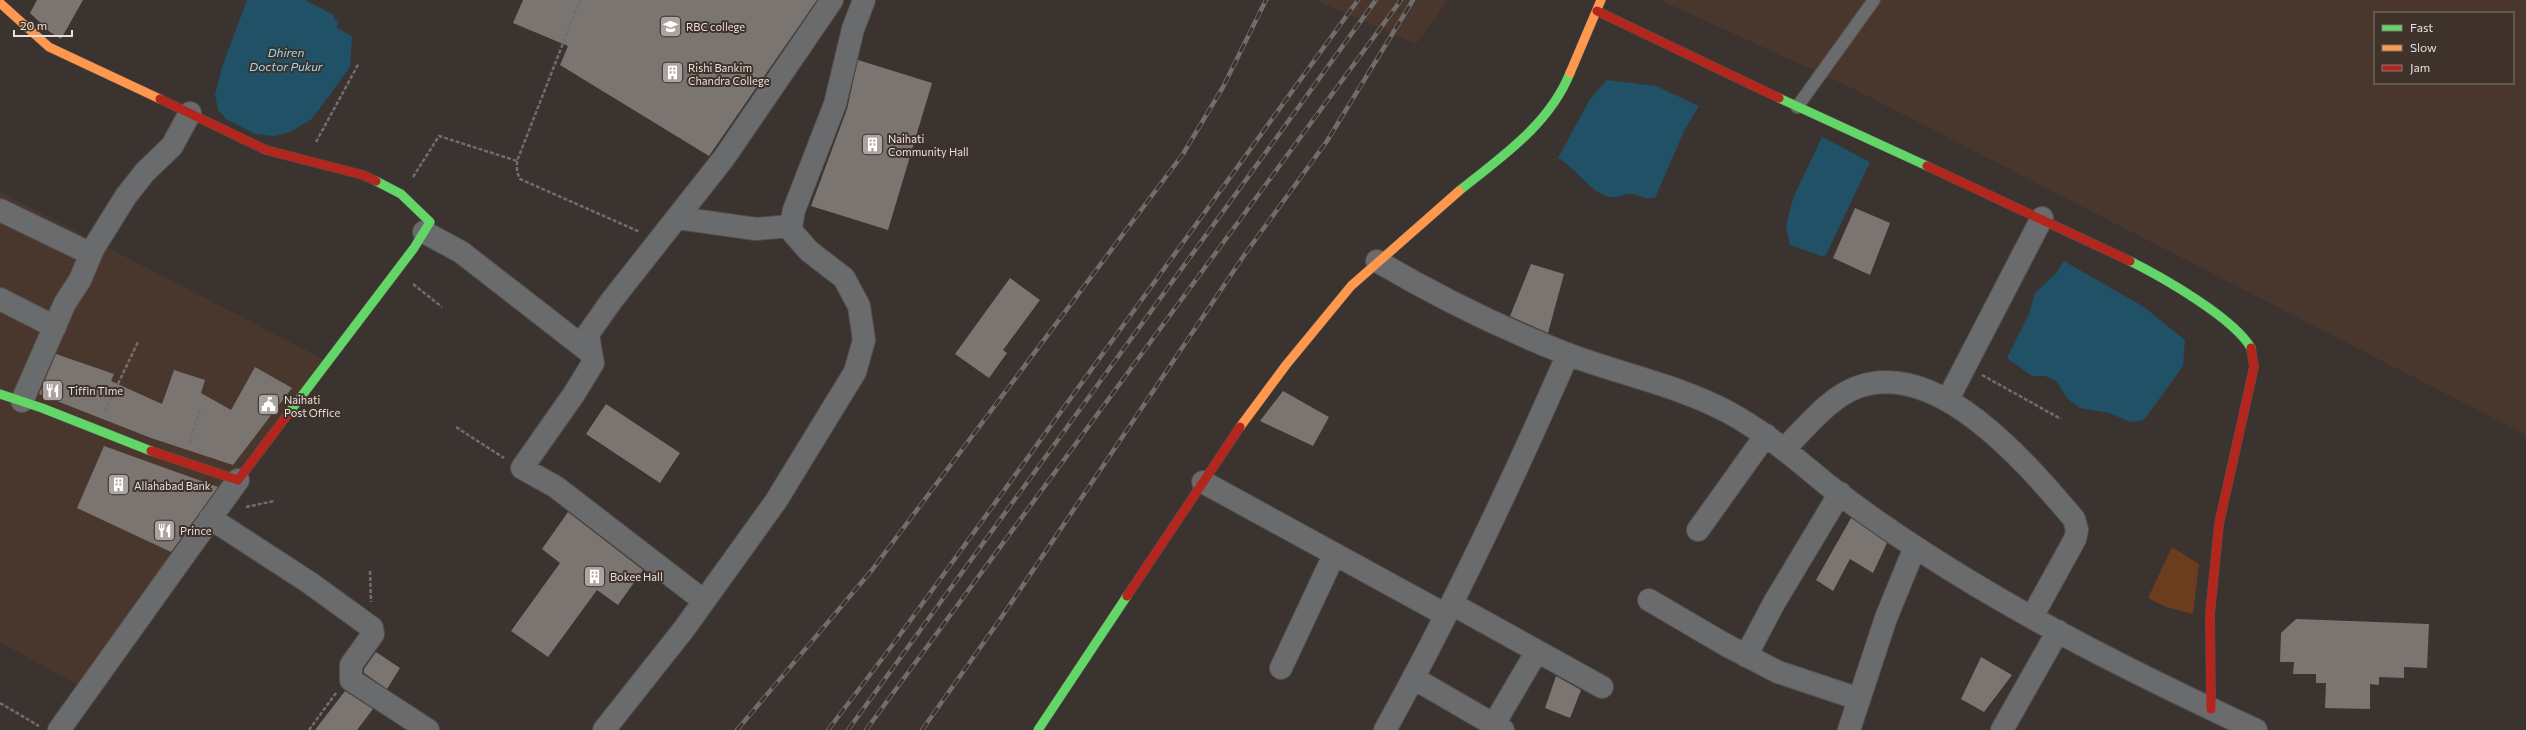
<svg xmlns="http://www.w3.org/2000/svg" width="2526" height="730" font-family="Commissioner,sans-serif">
	<rect width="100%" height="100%" fill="#3a3330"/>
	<path fill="#49372e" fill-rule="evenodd" d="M1315,0H1448L1416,44Z
		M1659,0H2526V435L1850,87ZM2375,13H2513V83H2375Z
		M0,192L325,360L85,689L0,642Z"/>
	<path fill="#6c3c1f" d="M2172,547L2199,564L2193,614L2166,607L2148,598Z"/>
	<path fill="#215167" d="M247,0H305L334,15V19L338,21L337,28L352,36L350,67L312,119L290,132L274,136L255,134L226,119L218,110L215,95L222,67Z
		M1607,80L1656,86L1699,106L1685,129L1655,198C1645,200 1641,195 1631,194C1624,194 1616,198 1609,197C1592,194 1575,167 1558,158L1590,99Z
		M1822,137L1870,162L1826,255L1821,256L1790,245L1786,226L1793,198Z
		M2064,261L2144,307L2185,340L2183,366L2144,420L2130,422L2109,413L2080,408L2068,399L2056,381L2045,376H2032L2007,358L2029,314L2035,293L2056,273Z"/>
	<path fill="#7b7572" d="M37,0H83L61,39L50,32L30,13Z
		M523,0H817L709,156L560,65L568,46L513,23Z
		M858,60L932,83L888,230L811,206L847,109Z
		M1855,208L1890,223L1870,275L1833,258Z
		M1531,264L1564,274L1548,333L1510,316Z
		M1010,278L1040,300L1003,350L1007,353L989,378L955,354Z
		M56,354L114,374L111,381L162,404L174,370L205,380L201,393L231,410L255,367L292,388L233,465L151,438L39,394Z
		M1283,391L1329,417L1313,446L1260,421Z
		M606,404L680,453L660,483L586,434Z
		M104,446L218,487L171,552L77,508Z
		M568,512L643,570L618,605L597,590L548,657L511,631L560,563L542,549Z
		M1851,518L1887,543L1873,573L1850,559L1833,591L1816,580Z
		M2296,619L2429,624L2427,668L2404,667V678L2379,677V685L2370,684V709L2325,708L2326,683H2316V674H2293L2294,662H2280L2281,633Z
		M376,652L400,668L387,689L364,673V669Z
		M1981,657L2012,675L1984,712L1961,699Z
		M1556,676L1581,690L1570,718L1545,708Z
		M345,691L373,709L357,730H315Z"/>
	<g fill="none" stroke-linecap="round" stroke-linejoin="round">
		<defs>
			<path id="lane" d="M1797,107L1874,0"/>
			<path id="street" d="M0,210L91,254
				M678,218L756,229L791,226
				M424,232L461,252L591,353L588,334L612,300L724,158L832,0
				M1377,261C1438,297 1501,328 1567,354C1620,374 1677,385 1728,412C1765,432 1796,459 1829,486C1856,507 1886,528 1915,547C2023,618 2140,676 2256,730
				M0,299L55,327
				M591,353L593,363L574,394L522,468L556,487L704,601
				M1948,399L2042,218
				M22,401L65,303L80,280L93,249L126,196L145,172L172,146L190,113
				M1784,449C1806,428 1829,397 1858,387C1939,358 2028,465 2074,519L2077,530L2075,539L2032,617
				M1203,482L1446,615
				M210,518L310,583L372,628L373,634L351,665V680L428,730
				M1698,530L1766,435
				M1649,600L1726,645L1778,672L1859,699
				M1452,604L1602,687
				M1746,656L1774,603L1840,493
				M1281,668L1334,555
				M1415,679L1503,730
				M1494,724L1537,651
				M59,730L238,480
				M604,730L684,629L776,501L855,372L864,340L859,306L844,278L809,251L793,233L791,226L794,210L835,104L853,29L864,0
				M1385,730C1453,608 1512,482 1568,354
				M1849,730L1886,618L1915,547
				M2002,730L2058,631"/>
			<path id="fast" d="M1779,98L1927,166
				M1459,191C1501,157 1549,125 1570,73
				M2130,261C2162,277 2234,318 2251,348
				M0,394L42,408L151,451
				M288,414L414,248L430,222L401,194L376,181
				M1038,730L1127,596"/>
			<path id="slow" d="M0,3L49,47L160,99
				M1570,73L1601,0
				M1240,427L1286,365L1351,286L1459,191"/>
			<path id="jam" d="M1597,11L1779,98
				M160,99L266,150L363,175L376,181
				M1927,166L2130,261
				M151,451L238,480L288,414
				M1127,596L1240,427
				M2211,709L2210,614L2219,524L2254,367L2251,348"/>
		</defs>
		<use href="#lane" stroke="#55504c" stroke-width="14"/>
		<use href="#street" stroke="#55504c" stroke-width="24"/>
		<use href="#fast" stroke="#55504c" stroke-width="10"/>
		<use href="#slow" stroke="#55504c" stroke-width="10"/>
		<use href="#jam" stroke="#55504c" stroke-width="10"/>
		<path stroke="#706e6d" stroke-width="2.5" stroke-dasharray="4 2" stroke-linecap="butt" d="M316,142L359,63
			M517,161V172L520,179L640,232
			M413,177L439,136L517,161L580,0
			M413,284L442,307
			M1982,375L2061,419
			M105,411L138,342
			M456,427L504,458
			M189,443L201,407
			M246,507L274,501
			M370,571L371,602
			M0,703L39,726
			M309,730L336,693"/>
		<use href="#lane" stroke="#6a6b6c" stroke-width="12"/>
		<use href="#street" stroke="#6a6b6c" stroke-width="22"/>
		<use href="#fast" stroke="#63d668" stroke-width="9"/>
		<use href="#slow" stroke="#ff974d" stroke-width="9"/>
		<use href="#jam" stroke="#b3261e" stroke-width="9"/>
		<defs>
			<path id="rail" d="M737,730L872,570L1183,154L1223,87L1266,0
				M828,730L894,643L1358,0
				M848,730L1376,0
				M866,730L1401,0
				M922,730L1001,618L1245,254L1327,141L1413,0"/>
		</defs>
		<use href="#rail" stroke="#6f6e6c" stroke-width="4.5"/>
		<use href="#rail" stroke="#3f322b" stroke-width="3" stroke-dasharray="9" stroke-linecap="butt"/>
	</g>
	<defs>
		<symbol id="university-square" viewBox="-11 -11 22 22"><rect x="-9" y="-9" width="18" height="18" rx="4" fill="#aba3a0" stroke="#3f322b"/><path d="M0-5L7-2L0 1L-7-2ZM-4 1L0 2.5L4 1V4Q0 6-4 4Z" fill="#fff"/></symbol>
		<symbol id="building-square" viewBox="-11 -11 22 22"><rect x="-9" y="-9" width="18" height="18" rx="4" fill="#aba3a0" stroke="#3f322b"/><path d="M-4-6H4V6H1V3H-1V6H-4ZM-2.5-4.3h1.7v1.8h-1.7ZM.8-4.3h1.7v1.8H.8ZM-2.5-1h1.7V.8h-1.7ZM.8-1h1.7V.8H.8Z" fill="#fff"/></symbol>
		<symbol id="restaurant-square" viewBox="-11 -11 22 22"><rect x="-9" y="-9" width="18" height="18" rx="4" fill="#aba3a0" stroke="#3f322b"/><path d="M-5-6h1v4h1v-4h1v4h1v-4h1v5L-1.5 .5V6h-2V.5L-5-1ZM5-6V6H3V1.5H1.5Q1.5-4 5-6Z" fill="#fff"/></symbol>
		<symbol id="civic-square" viewBox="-11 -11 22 22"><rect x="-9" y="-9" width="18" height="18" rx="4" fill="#aba3a0" stroke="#3f322b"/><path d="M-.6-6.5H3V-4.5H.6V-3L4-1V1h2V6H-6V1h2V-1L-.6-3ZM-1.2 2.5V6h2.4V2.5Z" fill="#fff"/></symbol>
	</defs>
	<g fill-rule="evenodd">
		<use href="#university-square" x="658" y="14" width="25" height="25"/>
		<use href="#building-square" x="660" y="60" width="25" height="25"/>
		<use href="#building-square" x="860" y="132" width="25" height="25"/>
		<use href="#restaurant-square" x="40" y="378" width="25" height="25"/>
		<use href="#civic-square" x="256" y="392" width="25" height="25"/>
		<use href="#building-square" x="106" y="472" width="25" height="25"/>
		<use href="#restaurant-square" x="152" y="518" width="25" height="25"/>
		<use href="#building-square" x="582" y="564" width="25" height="25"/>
	</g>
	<g text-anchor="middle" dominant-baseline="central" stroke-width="4" stroke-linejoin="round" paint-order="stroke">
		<g font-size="11" fill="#e8e0dc" stroke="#3f322b" text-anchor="start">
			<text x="686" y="26">RBC college</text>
			<text x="688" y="67">Rishi Bankim<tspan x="688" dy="13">Chandra College</tspan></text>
			<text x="888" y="138">Naihati<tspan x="888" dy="13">Community Hall</tspan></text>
			<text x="68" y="390">Tiffin TIme</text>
			<text x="284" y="399">Naihati<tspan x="284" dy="13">Post Office</tspan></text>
			<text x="134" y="485">Allahabad Bank</text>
			<text x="180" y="530">Prince</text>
			<text x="610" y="576">Bokee Hall</text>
		</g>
		<g font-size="12" font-style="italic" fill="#92d9fd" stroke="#3f322b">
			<text x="286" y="52">Dhiren<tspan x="286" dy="14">Doctor Pukur</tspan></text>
		</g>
	</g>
	<rect x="2374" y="12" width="140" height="72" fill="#3f322b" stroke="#837872"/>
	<rect x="2382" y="25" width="20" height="6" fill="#63d668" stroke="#837872"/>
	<text x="2410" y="32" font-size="12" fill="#e8e0dc">Fast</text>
	<rect x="2382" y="45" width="20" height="6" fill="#ff974d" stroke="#837872"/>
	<text x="2410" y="52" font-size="12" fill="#e8e0dc">Slow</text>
	<rect x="2382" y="65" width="20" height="6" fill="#b3261e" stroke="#837872"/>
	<text x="2410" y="72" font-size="12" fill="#e8e0dc">Jam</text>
	<path d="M14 30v6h58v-6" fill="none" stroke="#e8e0dc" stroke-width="2"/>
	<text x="20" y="30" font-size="12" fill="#e8e0dc" stroke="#3f322b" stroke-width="3" paint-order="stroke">20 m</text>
</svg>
